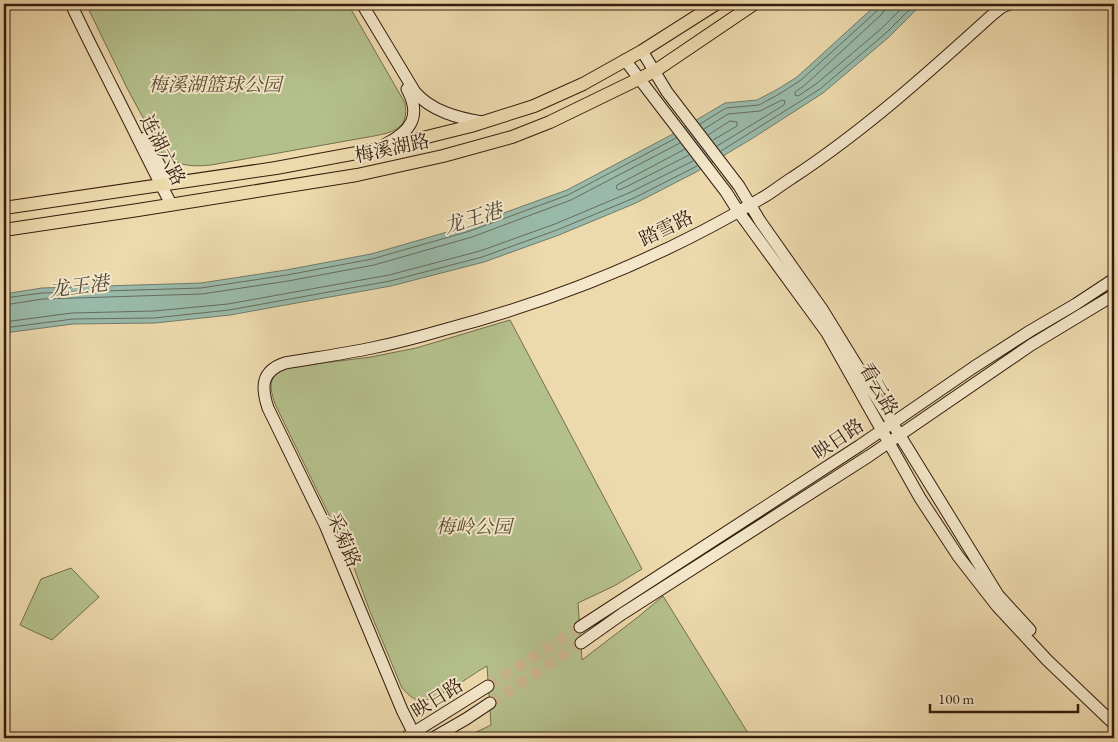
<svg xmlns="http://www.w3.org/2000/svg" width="1118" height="742" font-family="'EB Garamond','Noto Serif SC',serif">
	<rect width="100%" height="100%" fill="#ecd9ac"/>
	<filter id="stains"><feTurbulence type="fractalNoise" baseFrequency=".004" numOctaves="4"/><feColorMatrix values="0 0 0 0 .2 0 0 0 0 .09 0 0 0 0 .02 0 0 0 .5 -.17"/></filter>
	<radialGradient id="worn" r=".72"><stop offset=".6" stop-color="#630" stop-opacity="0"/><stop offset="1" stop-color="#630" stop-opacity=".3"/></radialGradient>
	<path fill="#b4c08c" stroke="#756e4c" d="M86,4H348L405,103C409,128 395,132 374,136L211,165C191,167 178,166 162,153L127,88Z
		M510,320L642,569L614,586L578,603L582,660L638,617L663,596L751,738H464L491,725L487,666C472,674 434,704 417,700C411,698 406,692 402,688L369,609L352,562L275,404C268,383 269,374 291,367L371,357L416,348Z
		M71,568L99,597L52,640L20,625L41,579Z"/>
	<path fill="#99baaa" stroke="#717b6b" d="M877,4H922L889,37L823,93L753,138L698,171L636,203L559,235L484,262L391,286L230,315L155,323L73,324L4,333V294L42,288L201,283L286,270L371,254L468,226L567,190L671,135L725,103L757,100L778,89L797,77Z"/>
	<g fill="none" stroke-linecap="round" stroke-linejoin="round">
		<path stroke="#686b5c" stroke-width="1" d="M886,4L885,9L882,14L805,85L795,92V95L798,96L816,84L881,29L906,4
			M700,124L726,108L759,105L781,93L801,80L878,10L880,4
			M704,129L728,114L760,111L782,100L785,101L784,105L717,146
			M708,135L730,121L737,122V126L713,140
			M685,149L617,185L616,188L619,190L628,186L689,155
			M721,151L820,89L886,33L915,4
			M4,298L42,293L201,288L287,275L372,259L470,231L568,195L676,138
			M4,305L43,299L202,294L288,281L374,265L472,237L571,200L680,143
			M4,322L72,313L154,311L228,304L389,275L480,251L555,224L631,192L693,161
			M4,328L73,319L154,318L229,310L390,281L482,257L557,230L634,198L697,166"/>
		<path stroke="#c8b38c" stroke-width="11" stroke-dasharray="11 5.5" stroke-linecap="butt" d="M488,686L580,627
			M490,703L581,643"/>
		<defs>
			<path id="secondary" d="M71,4C84,32 98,59 112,87C132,126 151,166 171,204
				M362,4L415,92C431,111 458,118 482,122
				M642,51L667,92L739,186L760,221L822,309L998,595L1030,630
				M625,60L726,192L738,211L827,333L920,498L958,556L997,606L1047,660L1114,724
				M145,138L166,177
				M386,144C411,131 422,116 407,89
				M580,627L859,446L974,367L1030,331L1076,304L1114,279
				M581,643L622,614L869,456L1031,345L1114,295
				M405,738L488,686
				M416,738L402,710L325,525L268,408C261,387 261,371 285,363C314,358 343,354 372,348C396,343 419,337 443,330C554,301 663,257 762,198C773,192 782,184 792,178C865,130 928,73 992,15L1002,7L1010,4
				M433,738L466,719L490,703"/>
			<path id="primary" d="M4,208L276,168L378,149L471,126L534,106L583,84L642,51L716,4
				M4,230L138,210L357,175L443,156L512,137L550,122L655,71L754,4"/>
		</defs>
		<use href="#secondary" stroke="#361c0d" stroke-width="13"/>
		<use href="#primary" stroke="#361c0d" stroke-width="14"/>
		<use href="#secondary" stroke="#f3e6c9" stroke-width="11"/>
		<use href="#primary" stroke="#ecd9ac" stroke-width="12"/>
	</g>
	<g text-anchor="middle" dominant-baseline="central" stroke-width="4" stroke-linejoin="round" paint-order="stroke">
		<g font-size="19" font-style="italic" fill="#5c4d33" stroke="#f3e6c9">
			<text x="215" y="84">梅溪湖篮球公园</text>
			<text x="474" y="526">梅岭公园</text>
		</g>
		<g font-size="19" fill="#361c0d" stroke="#f3e6c9">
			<text transform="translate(392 148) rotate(-12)">梅溪湖路</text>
			<text transform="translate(163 150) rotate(63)">连湖六路</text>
			<text transform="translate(666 228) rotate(-26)">踏雪路</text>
			<text transform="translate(879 389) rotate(60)">看云路</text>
			<text transform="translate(838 439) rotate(-34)">映日路</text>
			<text transform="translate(344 540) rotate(67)">采菊路</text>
			<text transform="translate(437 698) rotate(-32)">映日路</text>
		</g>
		<g font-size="20" font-style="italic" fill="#544b3c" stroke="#f3e6c9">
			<text transform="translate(473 218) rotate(-17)">龙王港</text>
			<text transform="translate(79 286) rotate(-7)">龙王港</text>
		</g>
	</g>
	<rect width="1118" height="742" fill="none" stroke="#ecd9ac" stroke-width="20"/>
	<rect x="5" y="5" width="1108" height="732" fill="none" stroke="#361c0d" stroke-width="2.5"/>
	<rect x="10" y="10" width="1098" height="722" fill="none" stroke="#361c0d"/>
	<path d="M930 704v8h148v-8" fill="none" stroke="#361c0d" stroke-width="2.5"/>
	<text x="938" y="704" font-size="15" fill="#361c0d" stroke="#f3e6c9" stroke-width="4" paint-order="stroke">100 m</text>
	<rect width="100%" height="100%" filter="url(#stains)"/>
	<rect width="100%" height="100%" fill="url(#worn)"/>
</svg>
